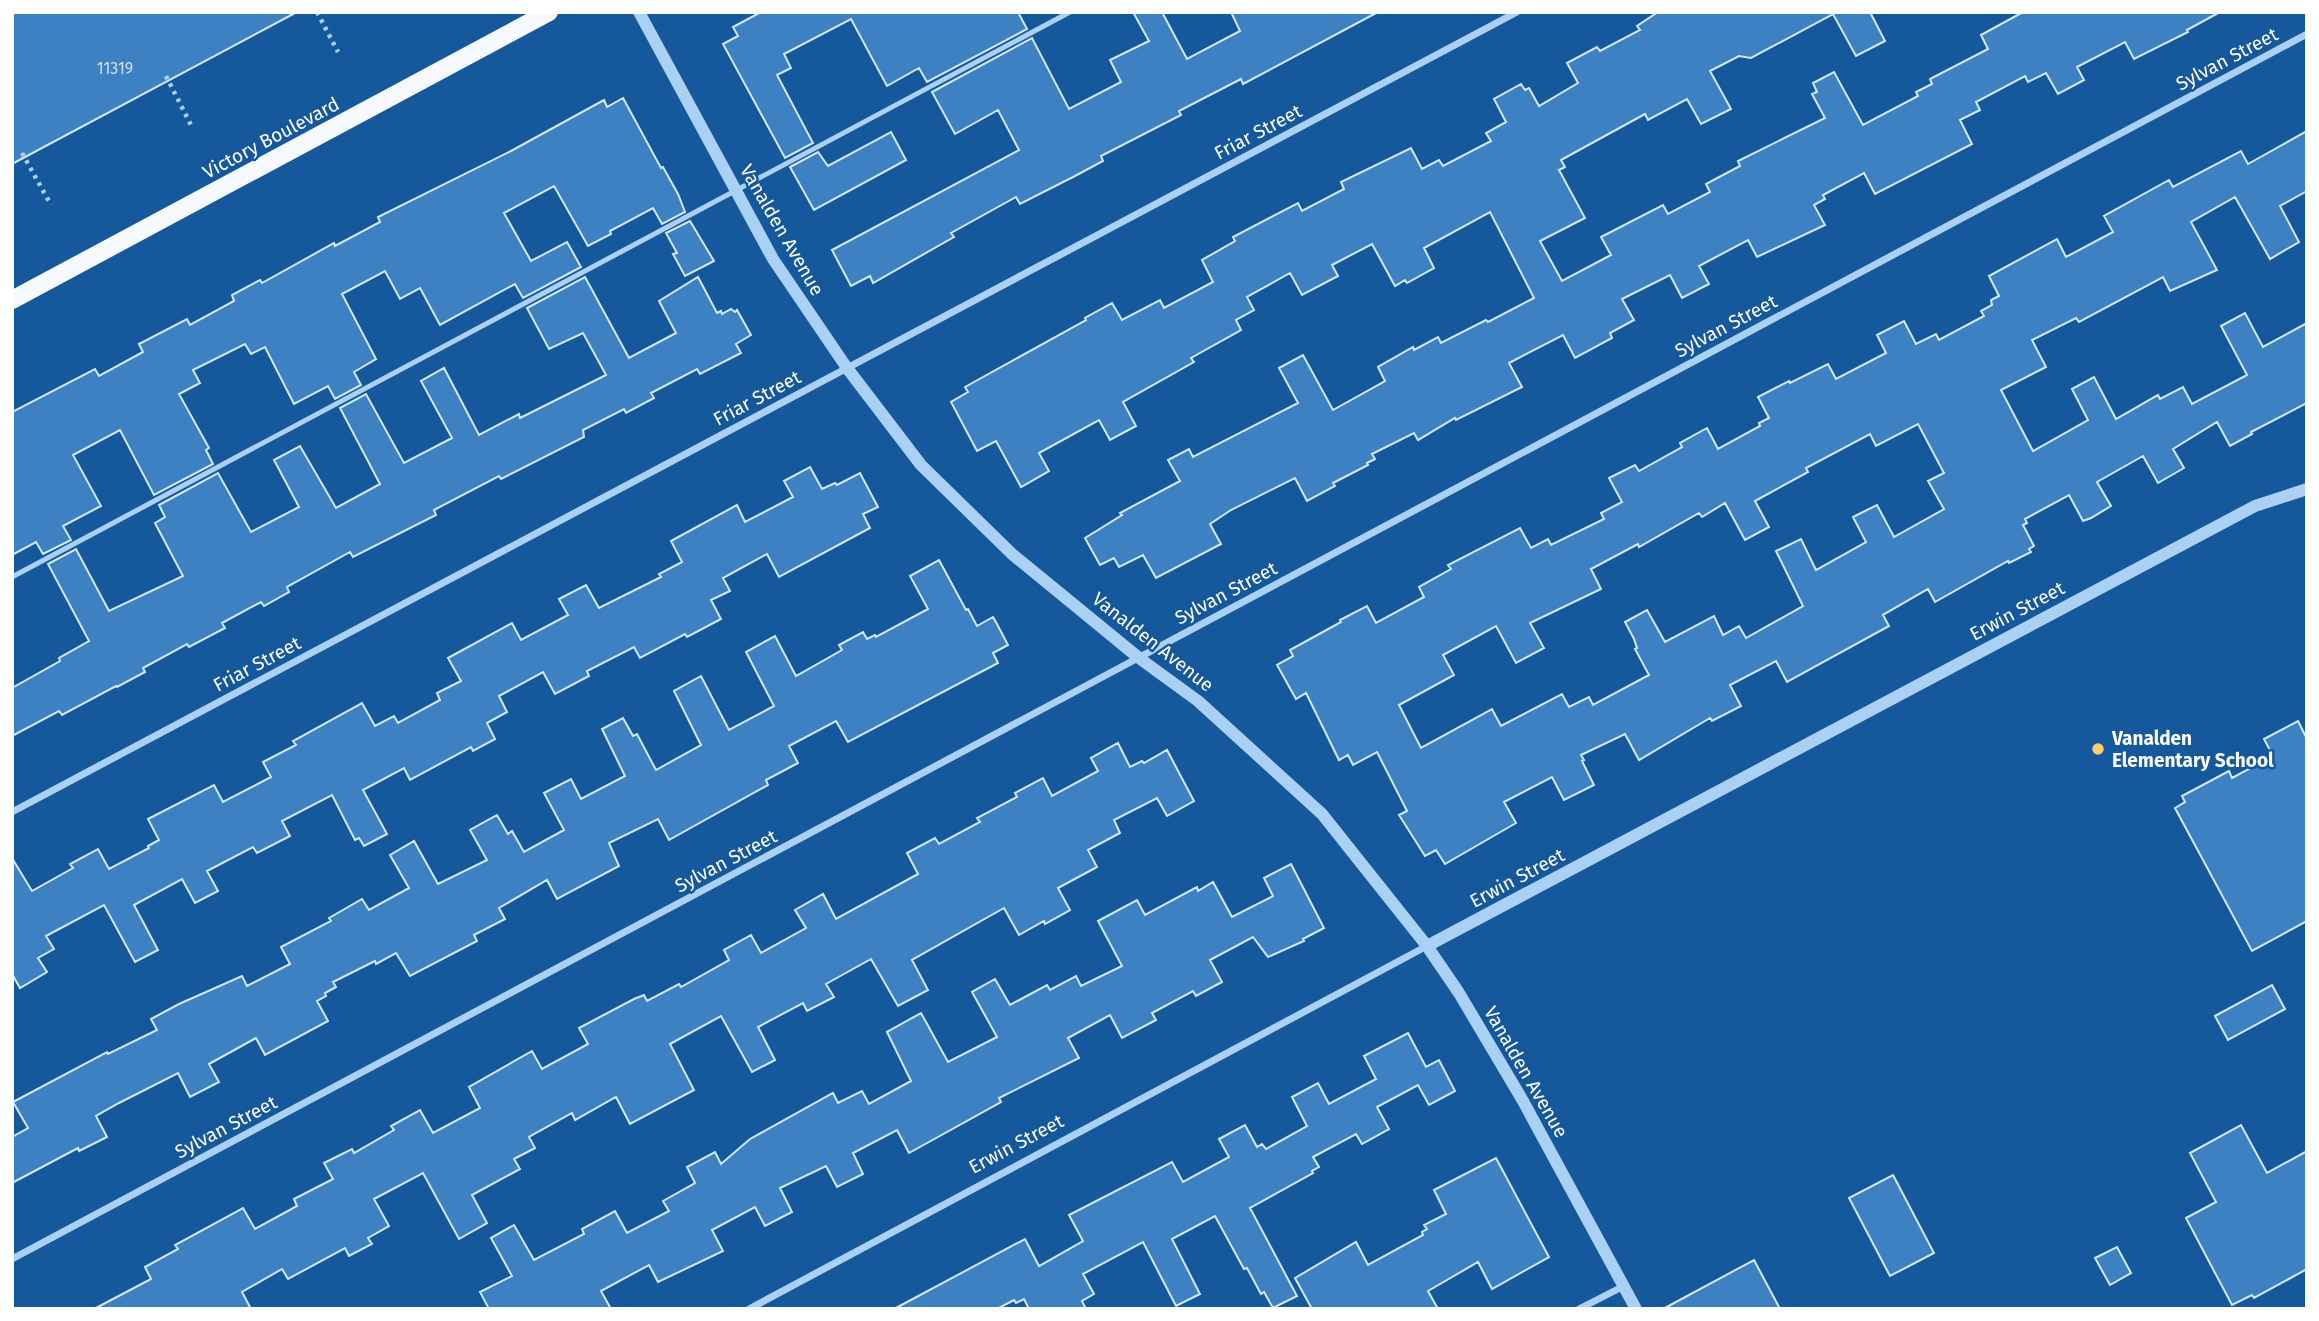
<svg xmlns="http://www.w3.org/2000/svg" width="2319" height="1321" font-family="'Fira Sans',sans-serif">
	<rect width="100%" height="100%" fill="#15589b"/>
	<path fill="#3d81c2" stroke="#d2e8fd" stroke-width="2" fill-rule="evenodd" d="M12,12H297L12,164Z
		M761,12H1018L1027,29L927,82L919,68L887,86L851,19L784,54L791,68L777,75L813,143L785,158L723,44L738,36L733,27Z
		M1133,12H1162L1187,59L1240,31L1231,12H1378L1243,84L1241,79L1179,111L1181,115L1101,156L1103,161L1075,176L1020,204L1016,197L951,233L954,237L873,283L870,276L851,286L832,250L1019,150L998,110L955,134L932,92L1032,38L1069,109L1121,82L1110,60L1149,41Z
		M1658,12H1870L1885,41L1856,56L1833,14L1751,58L1739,56L1710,71L1731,109L1701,124L1687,99L1648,120L1645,114L1561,160L1565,167L1559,170L1585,218L1540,241L1562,281L1611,255L1601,237L1663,205L1668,214L1710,192L1706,184L1740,166L1738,161L1825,118L1812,94L1817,92L1813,83L1834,72L1863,125L1918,96L1916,92L1932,84L1930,79L1988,49L1981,35L2023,12H2220L2187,30L2188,32L2134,59L2125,42L2077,67L2084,80L2058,94L2046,73L2028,82L2025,76L1976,102L1980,110L1960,120L1972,144L1875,194L1864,173L1823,195L1825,199L1814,205L1825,225L1757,257L1748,240L1699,266L1709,284L1682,298L1670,275L1622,299L1634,320L1610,333L1612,338L1575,358L1563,335L1509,363L1522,387L1456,420L1455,418L1418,440L1414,433L1372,454L1375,459L1367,463L1368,465L1333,483L1335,486L1307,501L1295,478L1231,510L1210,524L1221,544L1156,578L1143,555L1119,567L1114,558L1100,565L1085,538L1122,515L1120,513L1180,481L1168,460L1189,449L1193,457L1298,403L1279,368L1303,355L1333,410L1385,381L1378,367L1413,347L1414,350L1438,337L1441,343L1486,320L1488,322L1534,298L1490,212L1424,248L1434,268L1407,283L1405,280L1395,286L1372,244L1332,265L1338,276L1302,295L1290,273L1247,297L1254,310L1236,320L1241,330L1191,358L1194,362L1123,402L1136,426L1110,440L1099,420L1039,453L1049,471L1021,487L996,441L977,451L951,402L968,392L965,387L1086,320L1085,318L1112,303L1122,320L1160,300L1164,308L1213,282L1202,260L1235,241L1233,237L1298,203L1302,211L1344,189L1341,182L1411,148L1422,169L1439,160L1443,166L1491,141L1486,133L1506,122L1494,99L1521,84L1525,90L1529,88L1539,106L1578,83L1567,63L1597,47L1600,51L1640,30L1637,26Z
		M623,98L661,168L663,167L678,194L685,212L662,224L653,208L610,231L611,234L588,246L554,186L504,213L531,261L567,242L581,267L523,298L515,284L440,325L420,288L400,299L385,271L342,294L376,359L354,372L361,385L335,399L328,386L294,404L265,347L251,354L245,344L193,370L200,383L179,394L209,448L206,450L213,464L154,495L120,430L73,455L101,506L63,526L71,540L43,554L36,542L12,555V412L95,369L99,376L143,352L139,344L187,319L190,325L234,301L232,295L260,280L262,283L334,243L335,246L380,222L378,217L511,151L604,100L607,107Z
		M2307,131V191L2280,206L2299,242L2270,259L2235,197L2191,222L2217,270L2170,291L2163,277L2079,322L2076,318L2032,340L2046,367L2001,390L2033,451L2088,420L2072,389L2094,377L2116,419L2158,395L2160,399L2183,387L2192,404L2247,375L2221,326L2245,313L2263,347L2307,323V403L2251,432L2252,434L2230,446L2217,422L2173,449L2184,468L2158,483L2143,456L2097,482L2111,506L2091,518L2083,521L2069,495L2025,519L2027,523L2023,525L2034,546L2029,549L2031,552L2009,563L2008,561L1935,602L1928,589L1883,615L1889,626L1787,682L1776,661L1730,685L1741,706L1712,721L1710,718L1639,760L1625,734L1581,755L1584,760L1582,761L1594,785L1564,800L1552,777L1504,802L1516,823L1445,864L1436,850L1425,856L1399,815L1407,811L1377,752L1353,765L1348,755L1339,760L1306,693L1296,699L1277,665L1293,656L1290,650L1341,622L1340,620L1367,606L1376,623L1424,597L1419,587L1451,569L1448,565L1520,528L1531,548L1548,539L1551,545L1604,519L1601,513L1622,502L1609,478L1635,465L1639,471L1682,447L1680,443L1707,428L1718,449L1760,426L1759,423L1769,418L1758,397L1789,381L1790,383L1828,364L1836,379L1886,353L1877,335L1904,321L1916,344L1936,334L1939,340L1984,316L1981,311L1992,305L1991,300L1999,296L1989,276L2057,239L2066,257L2113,232L2104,216L2169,180L2173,187L2241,151L2248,164ZM1918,424L1944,473L1928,481L1944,509L1894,537L1877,505L1853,517L1866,542L1816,570L1801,539L1776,551L1803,606L1746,638L1739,626L1723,635L1714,616L1665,642L1647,610L1625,622L1634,639L1637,648L1635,649L1649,675L1593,705L1589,697L1569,707L1562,694L1501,726L1492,709L1421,748L1399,705L1454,675L1443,655L1496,626L1516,663L1544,648L1530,623L1601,589L1591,569L1638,544L1639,547L1699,513L1702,517L1725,503L1745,540L1769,527L1755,501L1808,472L1806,468L1870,434L1876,446Z
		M891,132L906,160L814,210L790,167L818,152L828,166Z
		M690,221L714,261L685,276L673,254L677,253L666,233Z
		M585,277L629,358L676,333L659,301L698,277L717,313L721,311L722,314L731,309L735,312L737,310L751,335L736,344L741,353L700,374L697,369L651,393L654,398L626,413L624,409L583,430L584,437L501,479L499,476L434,510L436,515L353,557L350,552L287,587L289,592L264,606L261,602L222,623L225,628L189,647L187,644L143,668L145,672L117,687L116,686L62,715L59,711L12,736V688L60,661L59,658L89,641L48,564L76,549L109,611L183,576L155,523L165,517L159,505L218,473L251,532L299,507L274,460L300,446L336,508L380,484L340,408L366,394L404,463L452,438L421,381L444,368L479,435L519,414L520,418L606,375L583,333L549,349L527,308Z
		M810,467L822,489L835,483L837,485L860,473L878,507L863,514L870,528L779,577L767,554L723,578L730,591L711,600L721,619L687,637L685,634L640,658L634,647L587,671L589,676L555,694L543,672L499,696L507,712L487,723L495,739L473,751L471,747L410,780L404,768L363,790L387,834L364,846L359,838L355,840L332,795L282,821L290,836L257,853L253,847L207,871L218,891L195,903L182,879L134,905L158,950L135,962L104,905L46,936L54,949L38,958L47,972L20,988L12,974V858L32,891L73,868L70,864L98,849L109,869L149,848L148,846L159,840L148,819L214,785L223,802L271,777L263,762L296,745L293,741L362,703L375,726L394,716L398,723L440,700L437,693L461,681L448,658L512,623L521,640L568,615L559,599L586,585L599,608L661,577L659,574L682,562L671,541L737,505L745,522L793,497L784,481Z
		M939,560L966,610L968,609L977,626L993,617L997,624L1008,645L993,653L998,663L848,742L836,721L789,746L798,763L766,780L768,785L669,840L658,819L609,843L619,866L557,899L547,880L499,908L505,919L474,935L477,941L410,976L396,953L376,964L375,961L333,982L336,987L325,993L326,996L317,1001L328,1021L265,1055L256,1038L209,1064L219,1082L190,1097L178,1073L119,1103L96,1116L107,1137L79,1151L78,1148L12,1183V1137L28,1128L13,1102L107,1052L108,1054L157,1030L151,1019L179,1004L242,976L247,986L290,964L281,947L331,921L329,918L362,899L369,910L409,888L390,855L414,841L438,884L487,860L470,830L497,815L508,834L512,831L524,852L564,830L544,793L571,779L581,799L625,776L602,729L623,718L633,736L637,734L656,770L701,745L674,691L701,676L729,730L774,706L746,652L775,636L796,676L842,650L839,645L863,632L867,639L875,635L876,637L928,609L910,576Z
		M2298,721L2307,739V921L2252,951L2175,808L2185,802L2182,796L2229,771L2232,778L2273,756L2264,739Z
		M1118,743L1130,767L1142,761L1144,763L1167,750L1194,801L1167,816L1157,798L1114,820L1120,833L1088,850L1097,867L1058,888L1070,910L1045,924L1044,921L1019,935L1004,908L912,960L928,990L898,1006L871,959L826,984L834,997L807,1011L803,1003L758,1027L775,1060L752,1072L721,1016L670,1044L694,1090L630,1124L616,1097L575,1120L572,1113L529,1137L535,1148L514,1159L520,1169L472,1195L487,1223L459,1239L423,1173L374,1199L389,1226L368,1238L372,1244L349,1256L345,1248L288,1279L282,1269L242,1292L251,1309H94L151,1279L145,1267L178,1249L175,1245L243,1208L255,1229L297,1206L294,1199L333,1179L324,1163L352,1149L354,1153L394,1130L391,1126L420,1110L433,1133L480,1108L469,1087L532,1051L542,1069L588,1044L579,1028L634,999L644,995L647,1001L679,984L681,987L729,960L724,950L751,935L761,953L806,928L795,910L823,894L836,919L918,874L907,853L935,838L939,844L980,822L977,818L1017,797L1015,793L1043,778L1052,796L1098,771L1091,758Z
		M1291,864L1324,928L1303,939L1304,941L1268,957L1253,937L1210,960L1222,982L1196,996L1193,991L1152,1013L1156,1020L1122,1038L1110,1015L1068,1038L1079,1058L999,1098L1001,1102L909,1153L897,1130L853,1153L863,1174L837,1187L826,1166L780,1188L792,1212L765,1226L755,1207L712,1230L723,1251L658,1282L649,1265L601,1291L611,1309H489L480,1292L512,1276L491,1238L514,1225L534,1260L584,1234L582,1229L615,1211L627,1233L669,1211L663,1201L695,1183L687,1167L715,1152L721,1164L750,1139L833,1093L838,1103L862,1091L869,1104L911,1081L887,1032L921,1013L948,1062L997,1037L972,992L995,979L1010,1005L1047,985L1050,990L1076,976L1081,986L1122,966L1098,921L1137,900L1145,915L1197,887L1198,891L1213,882L1232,917L1273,896L1264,878Z
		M2272,985L2285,1009L2228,1040L2215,1016Z
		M1408,1033L1426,1067L1439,1060L1455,1091L1429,1105L1418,1085L1377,1107L1389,1129L1362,1144L1356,1134L1313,1157L1319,1167L1312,1171L1313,1173L1250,1208L1297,1296L1273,1308L1264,1292L1261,1294L1247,1268L1244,1269L1215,1216L1172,1239L1200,1294L1176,1306L1143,1242L1083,1274L1094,1294L1082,1301L1086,1309H1029L1024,1299L1016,1303L1014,1300L997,1309H894L1025,1239L1039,1266L1083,1241L1069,1215L1172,1162L1183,1182L1229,1157L1219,1139L1245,1125L1257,1147L1262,1144L1266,1149L1307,1126L1292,1097L1318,1083L1329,1104L1376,1079L1364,1056Z
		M2241,1125L2267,1173L2307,1151V1269L2254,1298L2252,1295L2232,1305L2186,1218L2216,1202L2190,1153Z
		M1496,1158L1549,1257L1492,1289L1478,1262L1428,1291L1438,1309H1312L1295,1278L1356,1242L1368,1265L1423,1235L1422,1232L1427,1229L1424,1225L1446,1214L1434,1190Z
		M1893,1175L1934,1253L1890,1276L1849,1198Z
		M2117,1247L2131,1273L2110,1285L2095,1258Z
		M1754,1260L1780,1309H1663Z"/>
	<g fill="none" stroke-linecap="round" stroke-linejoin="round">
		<path stroke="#aad0f3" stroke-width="4.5" stroke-dasharray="3.5 5" stroke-linecap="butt" d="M317,12L338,52
			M166,76L193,129
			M22,153L51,205"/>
		<path stroke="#aad0f3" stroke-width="5" d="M12,577L1070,12"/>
		<path stroke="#aad0f3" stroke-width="7" d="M12,812L1517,12
			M12,1259L2307,34
			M749,1309L1427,946
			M1579,1309L1624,1286"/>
		<path stroke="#aad0f3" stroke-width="12" d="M639,12L773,259L847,368L921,465L1012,554L1139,658L1198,701L1322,814L1427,946L1459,993L1523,1101L1636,1309
			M1427,946L2255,506L2307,489"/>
		<path stroke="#f6faff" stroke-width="18" d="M12,300L549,12"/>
	</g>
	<circle fill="#ffcb6c" stroke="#15589b" stroke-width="2.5" cx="2098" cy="749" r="7"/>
	<g text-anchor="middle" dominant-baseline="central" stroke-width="5" stroke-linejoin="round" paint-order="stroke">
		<g font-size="16" fill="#cee0f0">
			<text x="115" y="68">11319</text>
		</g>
		<g font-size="19" fill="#fff" stroke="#15589b">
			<text transform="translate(2227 59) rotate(-28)">Sylvan Street</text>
			<text transform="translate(1258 132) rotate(-28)">Friar Street</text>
			<text transform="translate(271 138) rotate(-28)">Victory Boulevard</text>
			<text transform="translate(782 230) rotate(60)">Vanalden Avenue</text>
			<text transform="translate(1726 326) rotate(-28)">Sylvan Street</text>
			<text transform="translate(757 398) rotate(-28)">Friar Street</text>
			<text transform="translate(1226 593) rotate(-28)">Sylvan Street</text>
			<text transform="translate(2017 611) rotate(-28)">Erwin Street</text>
			<text transform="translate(1153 642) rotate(38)">Vanalden Avenue</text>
			<text transform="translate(257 664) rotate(-28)">Friar Street</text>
			<text transform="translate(726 861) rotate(-28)">Sylvan Street</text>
			<text transform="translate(1517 878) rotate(-28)">Erwin Street</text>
			<text transform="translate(1526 1072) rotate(60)">Vanalden Avenue</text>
			<text transform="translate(226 1127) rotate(-28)">Sylvan Street</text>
			<text transform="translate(1016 1144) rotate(-28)">Erwin Street</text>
		</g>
		<g font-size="19" font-weight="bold" fill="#fff" stroke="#15589b" text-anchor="start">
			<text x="2112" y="738">Vanalden<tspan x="2112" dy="22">Elementary School</tspan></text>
		</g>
	</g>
	<rect width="2319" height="1321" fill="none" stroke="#ffffff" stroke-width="28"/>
</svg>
